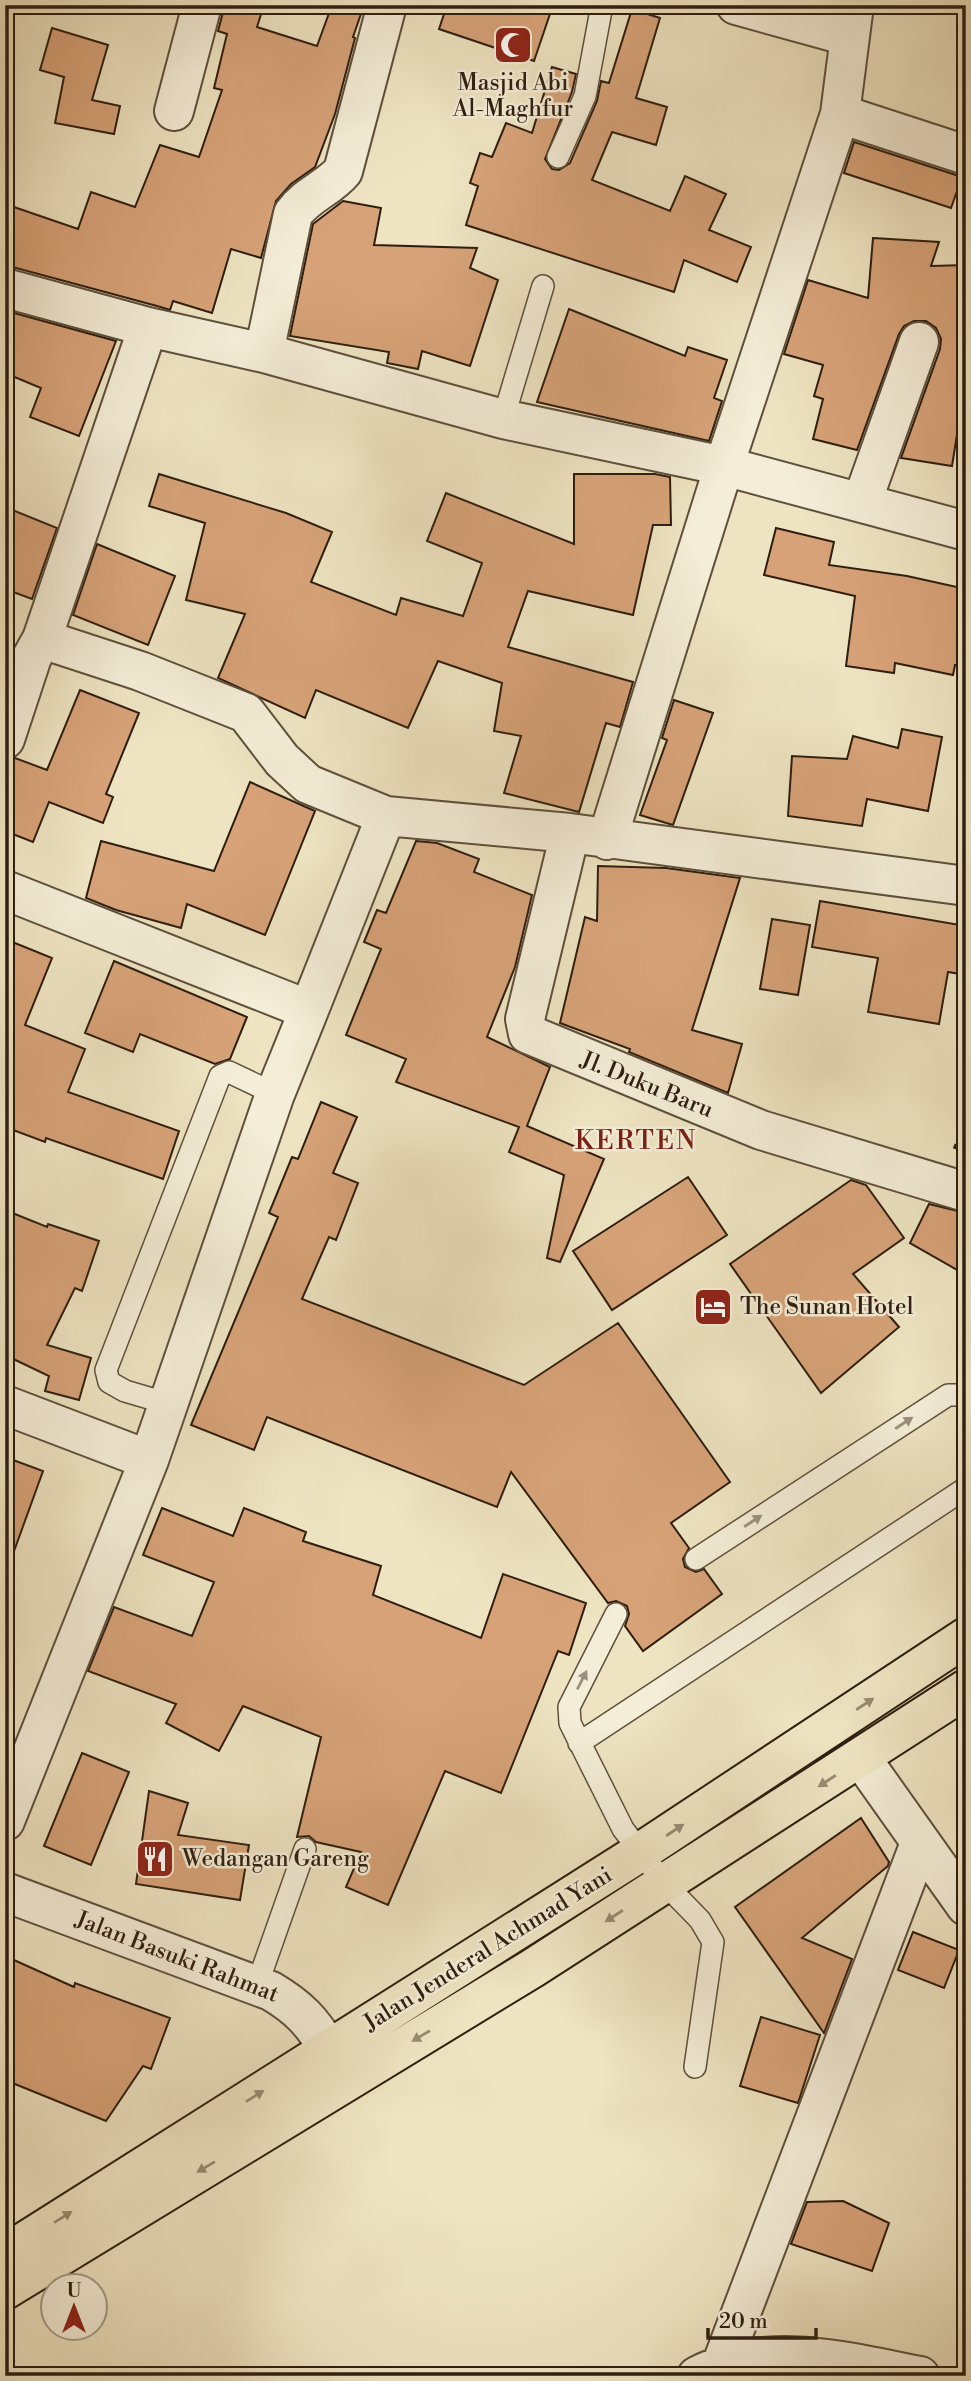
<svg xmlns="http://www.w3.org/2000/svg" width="971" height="2381" font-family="'Libre Bodoni',serif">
	<rect width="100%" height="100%" fill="#eee4c1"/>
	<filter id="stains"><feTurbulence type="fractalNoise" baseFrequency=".00286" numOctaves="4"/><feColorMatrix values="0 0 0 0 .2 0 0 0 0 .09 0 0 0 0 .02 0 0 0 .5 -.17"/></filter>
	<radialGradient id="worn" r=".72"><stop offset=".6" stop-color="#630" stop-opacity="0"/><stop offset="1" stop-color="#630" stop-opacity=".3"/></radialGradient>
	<path fill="#d7a278" stroke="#2e1e10" stroke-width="2" d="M225,5H264L257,27L317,46L332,5H364L353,37L355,38L335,114L315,167L291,184L276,201L261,258L231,249L212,313L173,301L170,310L157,306L5,265V204L78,229L91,192L135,207L160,145L199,157L222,90L214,88L227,34L218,31Z
		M447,5H553L534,61L439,29Z
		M632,9L660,18L636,98L667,107L656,145L612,132L592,180L670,211L685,176L726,194L709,230L751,247L737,282L684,260L674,292L466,225L478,186L470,183L480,153L492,157L506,123L532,133L552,67L576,74L572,92L545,159L552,169L559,170L570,163L597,101L601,81L609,83Z
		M52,28L108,45L92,100L120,106L114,134L55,123L64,77L40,70Z
		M854,142L962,177L951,208L844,173Z
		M343,201L381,208L374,245L477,248L470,268L498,280L470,366L422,351L418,369L387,363L389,352L290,336L313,224Z
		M873,238L939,242L931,266L966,265V378L952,466L901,458L940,349L941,339L936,328L926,321H914L904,326L899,334L857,450L813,439L823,399L814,396L823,365L784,354L808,280L868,298Z
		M569,309L685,356L688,347L727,360L714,398L722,401L709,441L537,402Z
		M14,313L116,341L79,436L30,417L41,388L5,373V334Z
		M159,474L286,513L332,532L311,582L396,615L401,598L463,616L482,563L427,541L446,493L574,544V474H655L670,477L671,525H653L633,615L528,591L508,647L633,682L620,727L606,723L579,812L504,793L521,736L494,731L502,683L438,661L408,728L316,690L305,718L218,678L245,614L186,600L205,523L149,506Z
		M5,507L57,528L32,599L5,589Z
		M776,528L834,542L829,565L907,576L966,589V667L955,665L953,675L895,663L894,673L846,666L855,596L764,575Z
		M97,544L175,576L148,645L73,615Z
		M80,690L139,713L106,794L113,797L103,823L49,802L33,842L5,831V760L15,758L47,770Z
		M674,700L713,713L673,825L640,815L667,740L662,738Z
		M902,729L942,737L928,811L867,799L862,826L788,816L792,756L847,759L853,736L898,748Z
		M250,782L315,811L265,935L187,904L181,928L116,910L86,898L101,841L214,871Z
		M416,841L437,843L479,859L474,872L532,895L515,967L487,1037L550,1067L527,1126L604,1159L560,1262L547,1258L564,1175L509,1152L519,1127L396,1082L406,1059L346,1035L381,949L364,942L377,910L386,913Z
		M598,866L666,868L740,878L692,1030L742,1044L728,1093L629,1052L630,1049L560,1023L585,917L597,921Z
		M820,901L960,925L958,934L966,935V975L948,972L939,1024L868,1012L878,958L812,947Z
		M772,919L810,925L798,995L760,989Z
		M5,939L52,958L25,1025L85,1049L68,1092L179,1131L163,1179L46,1138L45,1142L5,1127Z
		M114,961L247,1017L230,1059L215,1064L140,1034L133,1052L85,1033Z
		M321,1102L357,1117L333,1173L358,1183L336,1240L329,1237L302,1299L524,1385L618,1323L730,1482L671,1523L689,1548L683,1559L685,1567L696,1572L704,1569L722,1594L643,1651L625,1626L629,1614L627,1606L616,1601L608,1603L511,1472L497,1507L267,1417L254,1450L191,1425L278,1217L269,1213L292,1157L298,1159Z
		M688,1177L727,1235L612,1310L573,1251Z
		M851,1180L866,1185L904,1238L853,1274L899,1327L821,1393L730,1264Z
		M929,1204L966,1213V1275L910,1243Z
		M5,1210L47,1227L48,1224L99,1241L82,1291L75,1288L47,1345L91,1358L79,1400L45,1391L49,1376L5,1355Z
		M5,1457L43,1471L9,1565L5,1564Z
		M162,1508L233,1536L244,1508L306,1532L303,1541L381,1566L373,1595L481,1638L503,1574L586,1603L569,1655L558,1651L501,1793L445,1771L388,1905L346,1887L361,1852L316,1842L309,1836L297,1837L321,1737L243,1706L219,1751L166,1723L176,1704L88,1671L114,1607L192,1636L214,1582L143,1555Z
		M82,1753L129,1772L91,1865L44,1846Z
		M149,1791L188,1803L178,1835L249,1845L240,1900L136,1884Z
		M861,1818L889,1862L888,1866L802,1938L852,1959L824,2033L735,1907Z
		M913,1932L959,1950L944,1988L898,1970Z
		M5,1956L74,1987L75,1983L170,2018L151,2069L143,2066L106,2121L5,2080Z
		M761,2017L820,2035L798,2103L740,2086Z
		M843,2201L889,2223L872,2271L791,2244L807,2202Z"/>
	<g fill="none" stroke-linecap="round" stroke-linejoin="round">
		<defs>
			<path id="service" d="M558,157L585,96L602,5
				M503,419L543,286
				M169,1404L125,1391L109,1382L106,1370L220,1076L229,1072L275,1094
				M696,1559L948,1395H966
				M616,1614L569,1707L570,1723L623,1829L665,1884L700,1920L713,1942L695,2067
				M579,1743L966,1488
				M257,1985L305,1849"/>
			<path id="minor" d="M736,5L848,36
				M174,111L202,5
				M840,114L966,155
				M5,288L148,327L264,353L503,419L724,466L966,531
				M264,353L293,214C307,194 328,189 343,171L387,5
				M862,502L919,342
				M5,739L32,657L42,639
				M386,816L570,833L966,886
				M570,833L525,1019L528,1034L761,1130L966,1192
				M607,840L724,466L840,114L854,5
				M5,890L309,1010L386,816L308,784L282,760L246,713L140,671L42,639L148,327
				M5,1405L149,1460
				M861,1758L966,1906
				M5,1821L149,1460L275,1094L309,1010
				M722,2363L920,1843
				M697,2376C768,2339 846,2362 920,2376"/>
			<path id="tertiary" d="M5,1892L271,1991C298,2007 313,2022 328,2049"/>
			<path id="trunk" d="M5,2254L639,1853L966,1637
				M5,2290L533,1968L966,1689"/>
		</defs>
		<use href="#service" stroke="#5e503c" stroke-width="24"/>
		<use href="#minor" stroke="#5e503c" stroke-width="42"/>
		<use href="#tertiary" stroke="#5e503c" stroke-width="42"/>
		<use href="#trunk" stroke="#2e1e10" stroke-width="42"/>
		<path stroke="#2e1e10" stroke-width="4.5" stroke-dasharray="5 3.5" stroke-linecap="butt" d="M955,1149L966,1119"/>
		<use href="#service" stroke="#f4edd7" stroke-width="21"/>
		<use href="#minor" stroke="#f4edd7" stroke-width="38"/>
		<use href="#tertiary" stroke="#f4edd7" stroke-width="38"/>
		<use href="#trunk" stroke="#eee4c1" stroke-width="38"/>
	</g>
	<defs><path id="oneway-solid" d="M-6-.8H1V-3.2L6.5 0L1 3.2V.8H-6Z" transform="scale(1.75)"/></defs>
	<g fill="#9b907d">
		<use href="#oneway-solid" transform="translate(904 1423) rotate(-33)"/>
		<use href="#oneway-solid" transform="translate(753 1521) rotate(-33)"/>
		<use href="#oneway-solid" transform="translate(582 1680) rotate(-63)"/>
	</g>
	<g fill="#988b71">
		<use href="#oneway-solid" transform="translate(865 1704) rotate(-33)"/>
		<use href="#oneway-solid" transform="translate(827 1781) rotate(147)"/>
		<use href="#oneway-solid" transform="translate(675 1830) rotate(-33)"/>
		<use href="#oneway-solid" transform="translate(614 1916) rotate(147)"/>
		<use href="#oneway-solid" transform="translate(421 2036) rotate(149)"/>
		<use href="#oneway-solid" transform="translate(255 2096) rotate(-32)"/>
		<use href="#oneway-solid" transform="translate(206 2167) rotate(149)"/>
		<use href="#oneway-solid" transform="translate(63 2217) rotate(-32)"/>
	</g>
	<defs>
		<symbol id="mosque-square" viewBox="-11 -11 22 22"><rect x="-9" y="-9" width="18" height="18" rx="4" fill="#8f2418" stroke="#f4edd7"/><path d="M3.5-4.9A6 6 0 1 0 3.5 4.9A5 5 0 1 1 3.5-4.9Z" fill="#fff"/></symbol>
		<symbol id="hotel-square" viewBox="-11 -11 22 22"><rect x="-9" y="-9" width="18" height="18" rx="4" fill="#8f2418" stroke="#f4edd7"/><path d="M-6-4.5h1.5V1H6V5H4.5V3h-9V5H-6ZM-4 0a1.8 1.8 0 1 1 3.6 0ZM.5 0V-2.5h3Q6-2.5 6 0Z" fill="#fff"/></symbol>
		<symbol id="restaurant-square" viewBox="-11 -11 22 22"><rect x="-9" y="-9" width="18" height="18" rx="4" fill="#8f2418" stroke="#f4edd7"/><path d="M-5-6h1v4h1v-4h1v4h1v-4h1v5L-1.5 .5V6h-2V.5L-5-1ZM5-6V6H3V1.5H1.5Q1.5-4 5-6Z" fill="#fff"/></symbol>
	</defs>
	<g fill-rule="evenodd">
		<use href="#mosque-square" x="491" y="23" width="44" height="44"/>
		<use href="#hotel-square" x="691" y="1285" width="44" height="44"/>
		<use href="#restaurant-square" x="133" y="1837" width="44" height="44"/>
	</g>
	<g text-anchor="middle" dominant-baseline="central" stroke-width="5" stroke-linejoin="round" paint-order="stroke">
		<g font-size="23" fill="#2e1e10" stroke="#f4edd7" text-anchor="start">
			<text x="513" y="83" text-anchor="middle">Masjid Abi<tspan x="513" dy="26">Al-Maghfur</tspan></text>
			<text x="740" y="1307">The Sunan Hotel</text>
			<text x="182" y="1859">Wedangan Gareng</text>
		</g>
		<g font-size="23" fill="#2e1e10" stroke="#f4edd7">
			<text transform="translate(647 1085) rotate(22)">Jl. Duku Baru</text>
			<text transform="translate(488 1949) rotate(-32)">Jalan Jenderal Achmad Yani</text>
			<text transform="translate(177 1957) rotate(21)">Jalan Basuki Rahmat</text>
		</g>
		<g font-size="26" letter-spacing="2" fill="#7a1f14" stroke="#f4edd7">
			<text x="636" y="1141">KERTEN</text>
		</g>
	</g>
	<rect width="971" height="2381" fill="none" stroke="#eee4c1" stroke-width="28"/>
	<rect x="7" y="7" width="957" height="2367" fill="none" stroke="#2e1e10" stroke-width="3.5"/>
	<rect x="14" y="14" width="943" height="2353" fill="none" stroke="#2e1e10" stroke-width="2"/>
	<g transform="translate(74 2307)"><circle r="33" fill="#f4edd7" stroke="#a59a87" stroke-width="2"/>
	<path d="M0-5L12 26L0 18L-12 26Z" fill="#8f2418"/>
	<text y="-10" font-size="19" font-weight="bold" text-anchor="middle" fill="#2e1e10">U</text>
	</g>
	<path d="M708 2328v10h108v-10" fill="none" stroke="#2e1e10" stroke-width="3.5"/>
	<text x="719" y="2328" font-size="21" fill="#2e1e10" stroke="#f4edd7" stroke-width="5" paint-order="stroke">20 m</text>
	<rect width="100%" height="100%" filter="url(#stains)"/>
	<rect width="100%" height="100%" fill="url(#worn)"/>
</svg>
